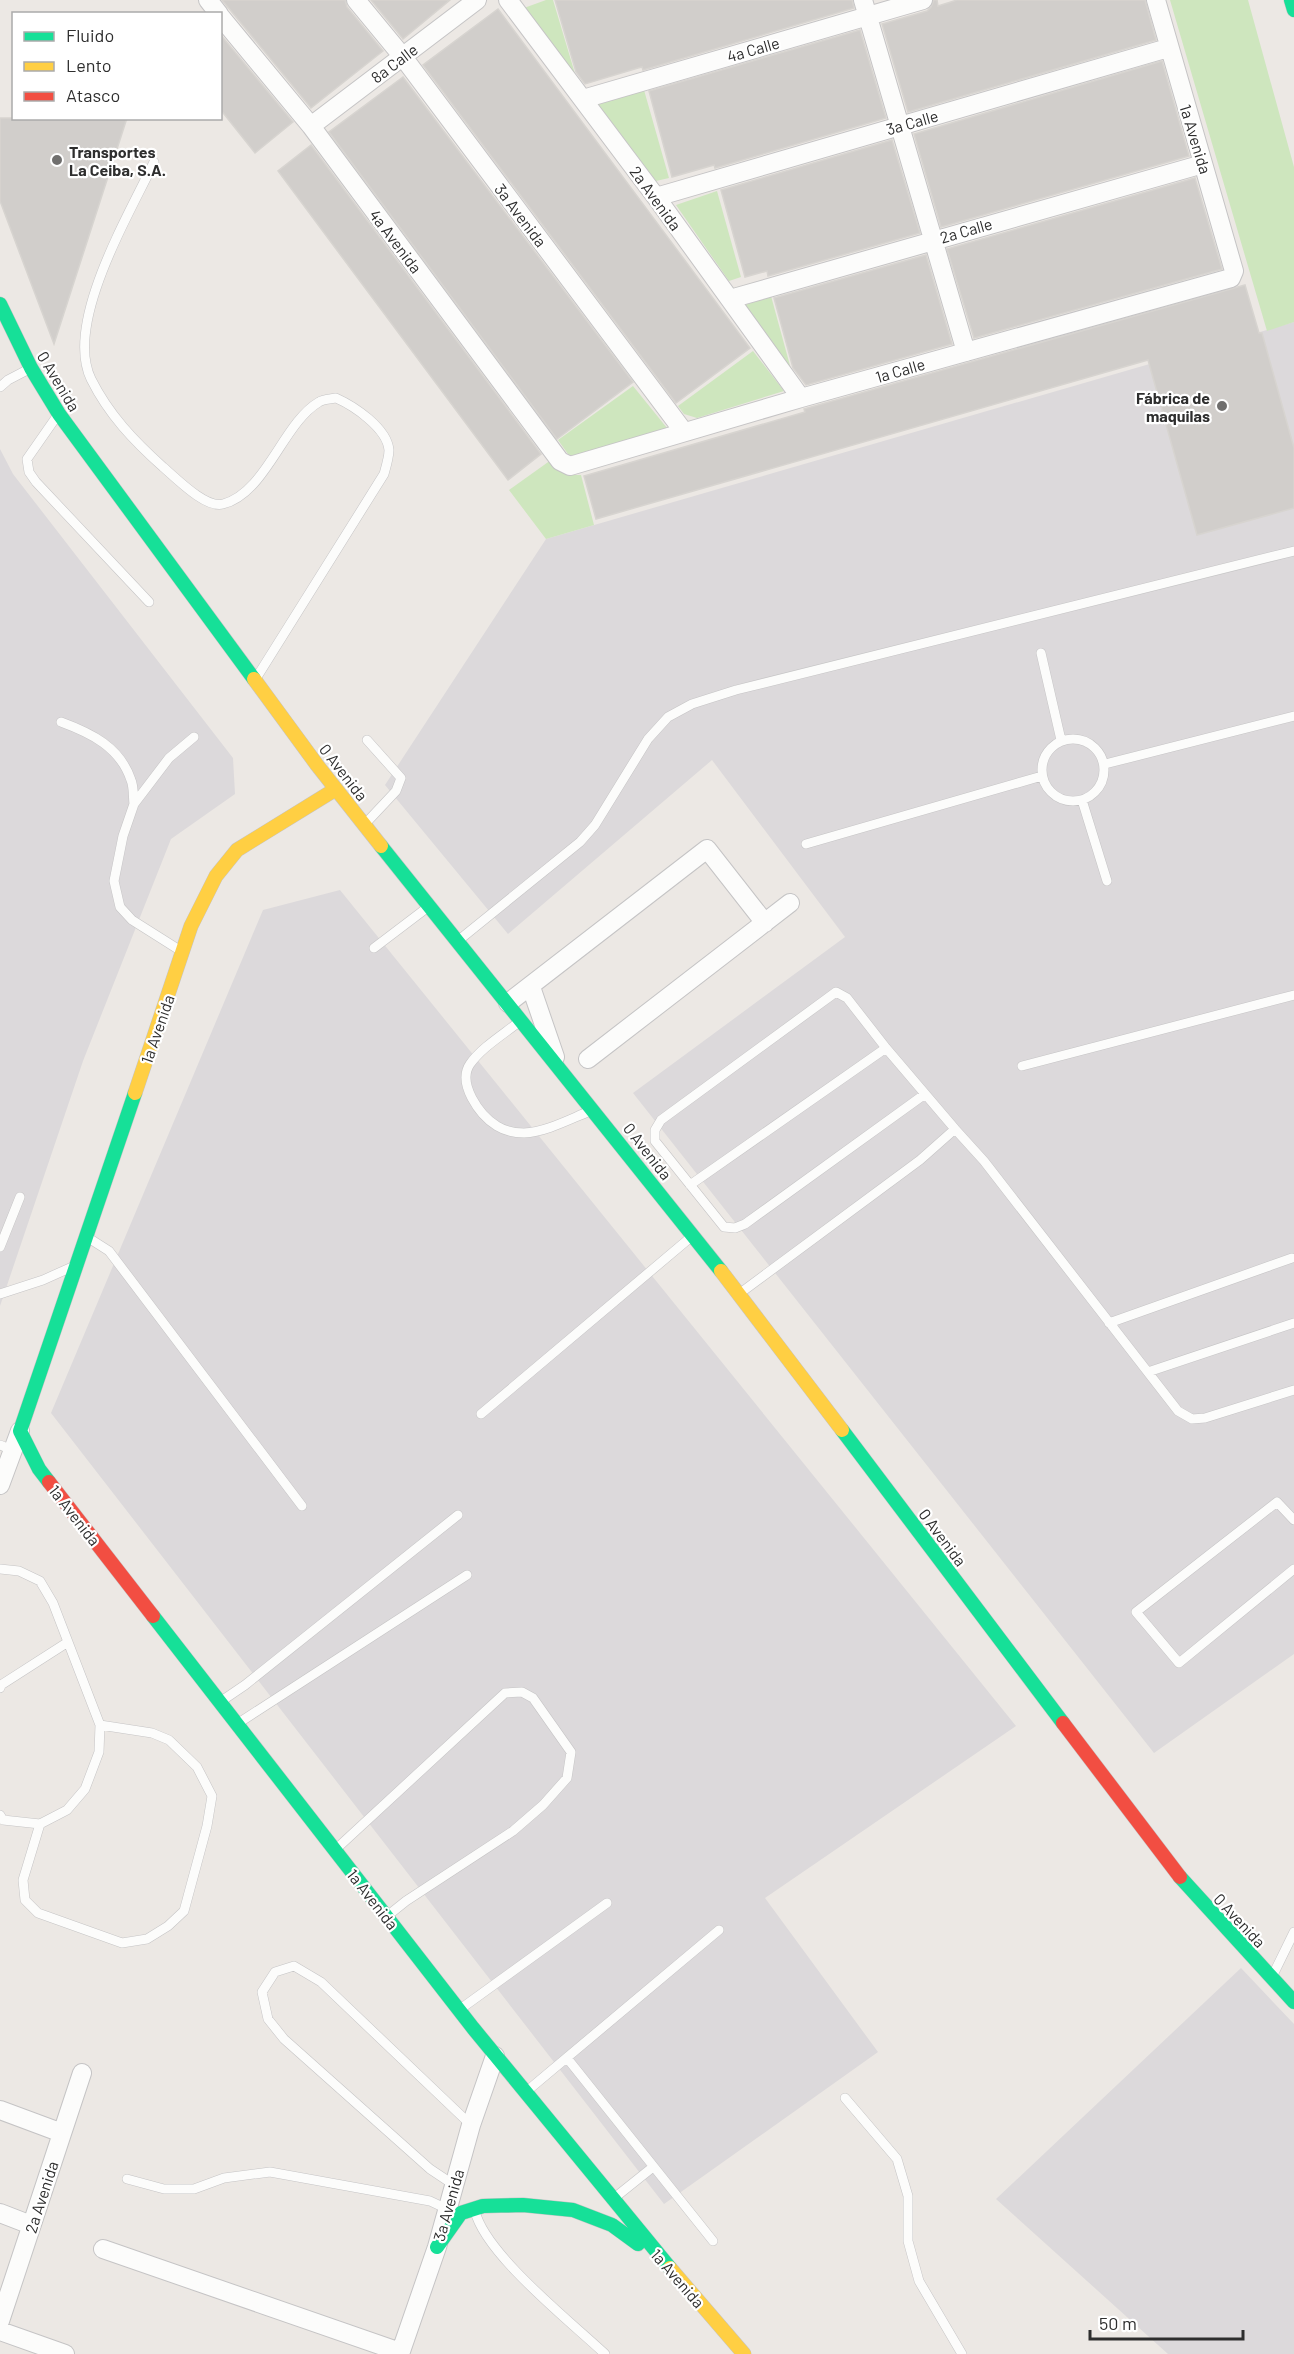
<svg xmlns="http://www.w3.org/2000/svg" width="1294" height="2354" font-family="Barlow,sans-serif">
	<rect width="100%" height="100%" fill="#ece8e4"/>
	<path fill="#dcd9db" d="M1294,322V1654L1154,1753L633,1093L845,937L712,760L508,934L385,785L546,539Z
		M0,449L13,474L233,758L235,794L171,839L83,1061L0,1306Z
		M340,890L1016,1726L765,1898L878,2052L664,2204L51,1413L263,910Z
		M1241,1968L1294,2024V2354H1168L996,2199Z"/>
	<path fill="#cee6be" d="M546,0H553L576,77L524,8Z
		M1170,0H1248L1294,167V322L1267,331Z
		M644,90L669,178L656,181L598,104Z
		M717,191L741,277L729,281L676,205Z
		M771,296L792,373L745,305Z
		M753,351L784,391L697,418L684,414L678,406Z
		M633,386L667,428L573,456L568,454L558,440Z
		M551,460L569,475H581L594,525L546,539L509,490Z"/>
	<path fill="#d1cecb" stroke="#d7d4d0" stroke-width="1.5" d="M222,0H345L347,7L383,51L311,108Z
		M371,0H450L403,39Z
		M555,0H852L854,8L643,70L642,67L638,68L585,84L576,72Z
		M934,0H937L938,6L957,0H1145L1156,40L908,112L882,24L927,11L931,7Z
		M498,9L750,348L676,403L423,65Z
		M860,30L886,118L715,168L714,165L672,177L649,91Z
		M220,34L293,122L255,153L220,109Z
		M1162,61L1189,156L941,227L914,134Z
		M403,77L633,382L557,439L329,132Z
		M0,118H127L54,344L0,201Z
		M892,140L920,233L768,276L767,271L745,277L721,190Z
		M311,145L541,454L508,480L278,171Z
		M1195,178L1222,269L974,338L947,249Z
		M926,255L952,344L806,385L793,368L774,298Z
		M1245,285L1259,333H1262L1294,448V508L1197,535L1148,360L596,519L584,476L805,412L804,409Z"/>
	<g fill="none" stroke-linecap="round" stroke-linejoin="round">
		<defs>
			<path id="lane" d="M154,162C129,215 64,323 91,379C109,415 134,441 163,467C176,478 206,509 223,504C266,493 283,423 319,402C323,399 331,399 336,398C354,406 387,428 389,450C389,457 386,467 384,474L255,680
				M0,387L8,380L31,368
				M57,416L27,459L29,472L36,482L149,602
				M1041,653L1061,740
				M61,722C91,733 120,747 131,780C134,787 133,796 134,804
				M1042 770a31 31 0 1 1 62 0a31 31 0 1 1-62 0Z
				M1105,764L1294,716
				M1082,800L1107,881
				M365,824L396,791L401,778L367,740
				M806,844L1042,776
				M459,940L580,842L595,825L648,739L668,717L692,704L736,690L1294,551
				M374,948L428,907
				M181,951L132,920L120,907L114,881L123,836L134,804L169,758L194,737
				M520,1021C504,1034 482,1047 470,1064C457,1083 479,1115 497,1126C505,1131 515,1133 524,1133C546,1132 570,1119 590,1111
				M1022,1066L1294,995
				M925,1094L745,1224L735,1228L724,1227L655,1141V1130L661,1120L836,992L847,998L886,1048L955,1129
				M690,1185L886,1048
				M87,1237L109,1251L302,1506
				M0,1247L20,1197
				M0,1294L43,1280L72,1267
				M739,1294L920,1160L955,1129L984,1161L1178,1411L1192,1419L1205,1418L1294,1390
				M1109,1323L1292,1258
				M1148,1372L1294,1323
				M481,1414L691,1237
				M0,1445L12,1450
				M1294,1520L1277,1502L1136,1612L1179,1663L1294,1569
				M0,1569L19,1571L40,1581L53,1603L100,1725L99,1752L85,1789L67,1810L40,1824L3,1820L0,1815
				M0,1688L1,1685L68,1642
				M220,1702L245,1685L458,1515
				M237,1724L467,1575
				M40,1824L23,1880L25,1900L38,1913L122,1943L147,1939L168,1926L184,1911L207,1826L212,1796L197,1767L169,1740L152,1733L100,1725
				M335,1850L505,1693L522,1692L533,1698L571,1752L567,1778L543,1805L513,1831L406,1901L386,1917
				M1272,1977L1294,1932
				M459,2010L607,1903
				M567,2058L713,2241
				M527,2091L719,1930
				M845,2098L897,2159L908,2196V2241L919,2281L962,2354
				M127,2179L164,2189H194L224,2178L270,2172L430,2201L447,2209
				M454,2185L430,2169L284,2039L268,2019L262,1992L275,1972L294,1966L321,1982L471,2125
				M613,2199L653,2167
				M475,2211C485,2254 571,2322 605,2354"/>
			<path id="street" d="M208,0L219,14
				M356,0L403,57L684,432
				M508,0L656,197L801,398
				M863,0L966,352
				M220,16L311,126L560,461L570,466L801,398L1231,278L1234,271L1156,0
				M583,99L923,0
				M311,126L477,0
				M656,197L1168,48
				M730,299L1203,164
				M531,987L555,1057
				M508,1003L707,849L765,923
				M588,1059L790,903
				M0,1485L20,1431
				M0,2110L62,2133
				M0,2213L31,2225
				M103,2249L400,2352
				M0,2321L82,2073
				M0,2331L65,2354
				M400,2354L437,2247L471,2125L495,2056"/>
			<path id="fast" d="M1291,0L1294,10
				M0,304L31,368L59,414L254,679
				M381,846L721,1271
				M842,1430L1063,1723
				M49,1482L39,1469L20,1431L135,1093
				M153,1616L473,2028L670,2268
				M1180,1877L1294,2002
				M437,2247L461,2213L483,2206L523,2205L573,2210L612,2225L638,2244"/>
			<path id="slow" d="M254,679L317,765L381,846
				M135,1093L191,926L216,876L237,850L336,789
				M721,1271L842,1430
				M670,2268L744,2354"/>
			<path id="jam" d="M49,1482L153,1616
				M1063,1723L1180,1877"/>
		</defs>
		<use href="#lane" stroke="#c5c4c5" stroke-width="10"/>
		<use href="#street" stroke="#c5c4c5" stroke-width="20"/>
		<use href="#fast" stroke="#c5c4c5" stroke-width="15"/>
		<use href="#slow" stroke="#c5c4c5" stroke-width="15"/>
		<use href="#jam" stroke="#c5c4c5" stroke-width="15"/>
		<use href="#lane" stroke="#fcfcfb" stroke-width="9"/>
		<use href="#street" stroke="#fcfcfb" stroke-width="18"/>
		<use href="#fast" stroke="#16e098" stroke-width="14"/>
		<use href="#slow" stroke="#ffcf43" stroke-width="14"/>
		<use href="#jam" stroke="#f24e42" stroke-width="14"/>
	</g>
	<g fill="#706f6e" stroke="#fff" stroke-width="2">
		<circle cx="57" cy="160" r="6"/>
		<circle cx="1222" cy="406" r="6"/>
	</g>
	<g text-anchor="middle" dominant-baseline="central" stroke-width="4.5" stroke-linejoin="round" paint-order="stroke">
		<g font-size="16" fill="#2e2e2e" stroke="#fff">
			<text transform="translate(753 49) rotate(-16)">4a Calle</text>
			<text transform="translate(394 63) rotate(-37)">8a Calle</text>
			<text transform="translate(912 122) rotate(-16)">3a Calle</text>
			<text transform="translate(1196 139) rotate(73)">1a Avenida</text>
			<text transform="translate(656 198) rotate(54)">2a Avenida</text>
			<text transform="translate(521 215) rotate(53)">3a Avenida</text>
			<text transform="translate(966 230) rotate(-16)">2a Calle</text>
			<text transform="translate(396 241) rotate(53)">4a Avenida</text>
			<text transform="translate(900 370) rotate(-16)">1a Calle</text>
			<text transform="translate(59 381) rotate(59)">0 Avenida</text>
			<text transform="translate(344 772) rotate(52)">0 Avenida</text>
			<text transform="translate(157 1029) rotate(-71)">1a Avenida</text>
			<text transform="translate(648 1151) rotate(52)">0 Avenida</text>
			<text transform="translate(75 1515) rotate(52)">1a Avenida</text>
			<text transform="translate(943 1537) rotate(53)">0 Avenida</text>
			<text transform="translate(373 1899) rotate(52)">1a Avenida</text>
			<text transform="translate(1240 1920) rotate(47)">0 Avenida</text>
			<text transform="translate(41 2197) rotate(-72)">2a Avenida</text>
			<text transform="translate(448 2205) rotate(-74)">3a Avenida</text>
			<text transform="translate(678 2278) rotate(49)">1a Avenida</text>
		</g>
		<g font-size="16" font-weight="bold" fill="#2e2e2e" stroke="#fff" text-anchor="start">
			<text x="69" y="151">Transportes<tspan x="69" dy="18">La Ceiba, S.A.</tspan></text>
			<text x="1210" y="397" text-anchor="end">Fábrica de<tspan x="1210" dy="18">maquilas</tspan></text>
		</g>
	</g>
	<rect x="12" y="12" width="210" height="108" fill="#ffffff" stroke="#ababab" stroke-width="1.5"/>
	<rect x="24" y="32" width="30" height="9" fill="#16e098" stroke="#ababab" stroke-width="1.5"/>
	<text x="66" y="42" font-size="18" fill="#2e2e2e">Fluido</text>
	<rect x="24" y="62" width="30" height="9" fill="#ffcf43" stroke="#ababab" stroke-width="1.5"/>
	<text x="66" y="72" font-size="18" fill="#2e2e2e">Lento</text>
	<rect x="24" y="92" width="30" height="9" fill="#f24e42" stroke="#ababab" stroke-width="1.5"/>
	<text x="66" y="102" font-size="18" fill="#2e2e2e">Atasco</text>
	<path d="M1090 2330v9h153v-9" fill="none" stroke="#2e2e2e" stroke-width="3"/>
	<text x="1099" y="2330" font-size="18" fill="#2e2e2e" stroke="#ffffff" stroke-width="4.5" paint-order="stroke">50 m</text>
</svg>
